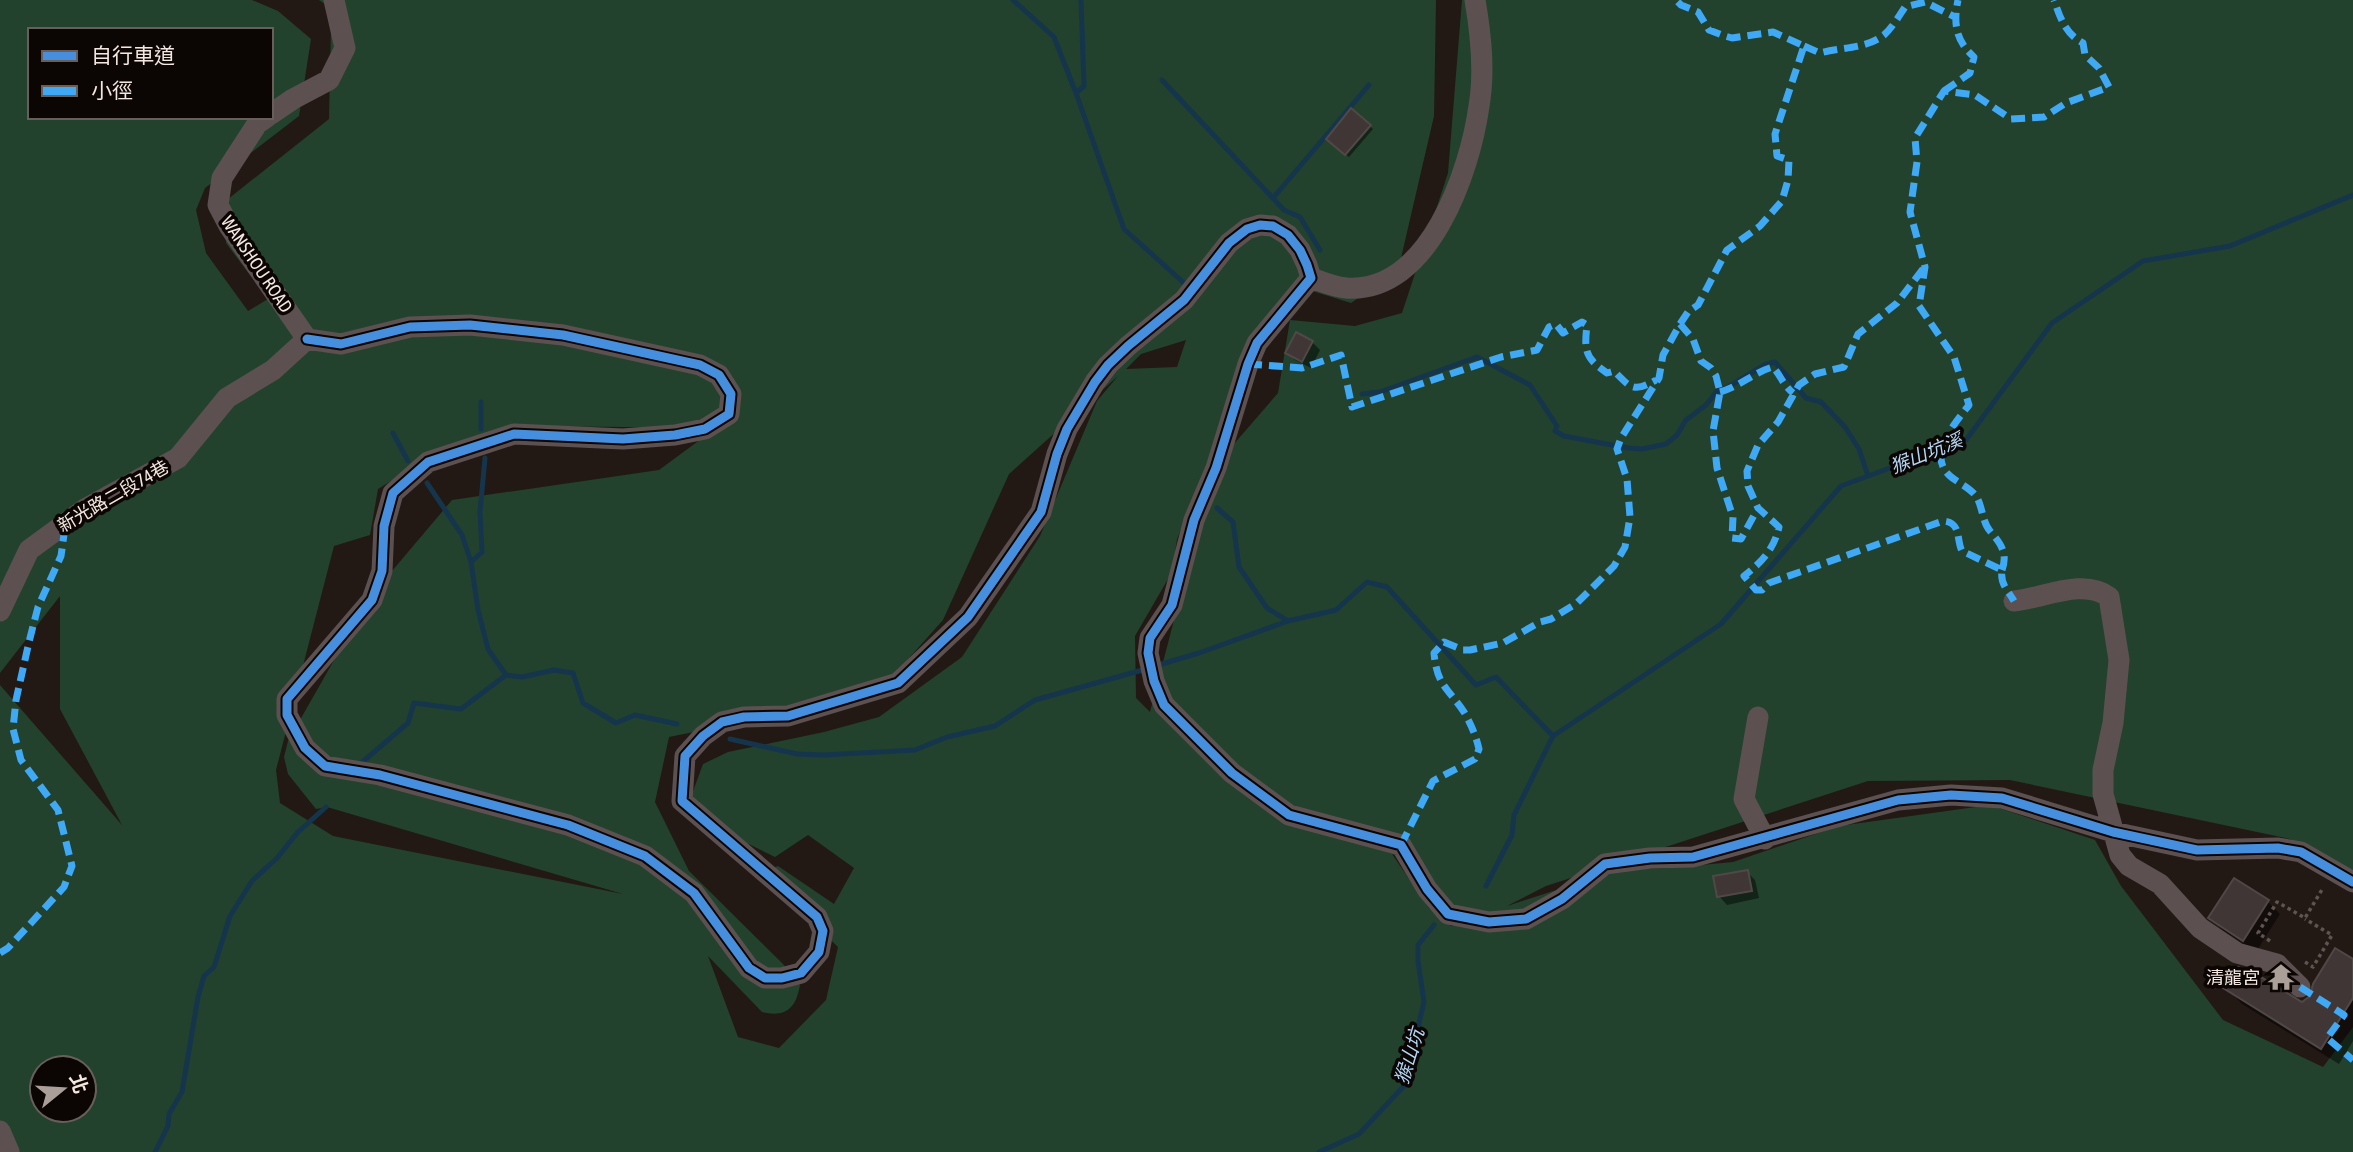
<svg xmlns="http://www.w3.org/2000/svg" width="2353" height="1152" font-family="'Asap Condensed','Noto Sans TC',sans-serif">
	<rect width="100%" height="100%" fill="#221914"/>
	<path fill="#22422d" fill-rule="evenodd" d="M0,0H252L278,11L311,39L299,116L205,188L196,210L206,253L248,311L268,299L226,243L223,203L329,119L331,29L325,4L319,0H1436L1434,116L1398,271L1351,303L1296,286L1225,421L1177,539L1172,572L1135,636L1136,698L1150,712L1214,467L1278,393L1290,320L1355,326L1402,313L1448,173L1462,0H2353V876L2331,865L2290,839L2010,780L1868,781L1546,886L1507,906L1621,869L1670,868L1733,862L1839,826L1990,805L2095,840L2121,886L2223,1020L2323,1067L2353,1027V1152H0V685L122,825L60,709V596L0,673ZM30,30H271V117H30ZM1186,340L1177,367L1126,369L1141,354ZM1118,376L1097,401L1040,536L962,657L879,717L824,732L728,752L703,764L685,813L775,857L808,835L854,868L834,904L778,866L761,873L838,947L826,1000L779,1048L738,1037L708,956L762,1012C786,1018 796,1008 800,985L783,964L689,871L655,802L669,737L876,695L943,620L1009,474ZM528,426L716,428L659,470L452,500L370,597L288,741L284,757L288,774L316,809L327,807L623,894L333,836L280,803L276,770L334,546L370,535L378,489L450,445ZM1392,854L1400,858L1465,918L1491,912L1451,926L1429,908ZM42,1068H84V1110H42Z"/>
	<path fill="#0007" d="M1352,111L1373,129L1349,157L1328,139Z
		M1312,342L1320,350L1311,368L1295,360L1287,352Z
		M1747,872L1755,880L1759,898L1727,905L1719,896Z
		M2268,902L2280,914L2256,952L2223,930L2211,918Z
		M2353,961V1041L2339,1064L2242,1004L2226,987L2302,1004Z"/>
	<g fill="none" stroke-linecap="round" stroke-linejoin="round">
		<path stroke="#15354d" stroke-width="5" d="M1013,0L1054,37L1076,93L1124,229L1184,283
			M1162,80L1284,210L1300,217L1320,250
			M1076,93L1084,86L1081,0
			M1273,198L1369,85
			M1362,394L1380,392L1477,357L1530,385L1557,426L1555,431L1564,436L1628,448L1642,449L1666,444L1677,435L1686,420L1706,405L1717,391L1728,387L1766,364L1775,362L1806,398L1821,402L1845,427L1859,449L1868,476
			M481,429V402
			M393,433L408,461
			M485,458L480,512L482,552L471,562L478,610L488,649L506,675
			M427,483L462,535L471,562
			M1217,508L1233,522L1239,567L1267,608L1288,621L1336,610L1367,582L1387,587L1476,685L1496,677L1553,736
			M1155,666L1199,653L1288,621
			M1553,736L1721,624L1841,486L1966,440L2052,323L2143,261L2230,246L2353,195
			M730,739L797,754L824,755L915,750L947,737L995,726L1035,700L1146,669
			M360,764L408,723L414,703L461,709L506,675L522,677L554,670L573,673L583,703L616,723L635,715L677,724
			M1486,886L1512,835L1514,815L1553,736
			M155,1152L168,1126L169,1114L182,1092L198,997L204,976L214,967L230,916L252,881L277,858L298,832L326,807
			M1319,1152L1359,1134L1404,1086L1424,1002L1418,961V945L1434,925"/>
	</g>
	<path fill="#413636" stroke="#504846" stroke-width="2" d="M1351,108L1371,125L1345,155L1326,139Z
		M1296,332L1313,341L1302,362L1285,353Z
		M1748,870L1752,891L1717,897L1713,876Z
		M2234,878L2269,900L2243,941L2208,918Z
		M2335,948L2353,959V998L2321,1049L2223,988L2237,967L2251,971L2302,1002L2310,996L2313,984Z"/>
	<g fill="none" stroke-linecap="round" stroke-linejoin="round">
		<path stroke="#5e5452" stroke-width="3.5" stroke-dasharray="3.5 3.5" stroke-linecap="butt" d="M2270,941L2258,933L2277,902L2305,918L2323,888
			M2305,962L2313,967L2332,935L2305,919"/>
		<path stroke="#5d5050" stroke-width="21" d="M271,114L293,99L329,80L345,48L334,0
			M267,117L257,124L222,178L218,205L229,226L307,339
			M1311,278C1322,282 1334,287 1346,288C1429,294 1470,171 1479,106C1485,71 1481,35 1475,0
			M307,339L341,344L410,327L470,325L563,335L700,365L719,375L731,394L729,414L705,429L675,435L623,439L514,434L428,462L393,493L384,526L382,571L372,600L287,699V715L305,748L325,766L380,775L568,825L645,856L694,893L749,968L765,978H782L801,973L819,952L823,931L817,917L682,801L685,756L703,736L722,722L744,717L788,716L898,683L968,617L1041,512L1057,454L1067,429L1095,382L1108,365L1128,346L1184,300L1229,243L1247,229L1260,225L1273,226L1288,235L1300,250L1307,265L1311,278L1257,343L1248,364L1216,468L1194,520L1172,605L1150,638L1148,653L1154,681L1164,705L1232,773L1289,815L1401,845L1427,889L1448,914L1489,922L1526,919L1562,899L1605,864L1650,858L1693,857L1898,800L1951,795L2002,798L2113,832L2197,850L2278,848L2301,852L2353,882
			M2014,601C2041,599 2084,577 2109,597L2119,660L2113,723L2103,770V794L2120,855L2129,866L2160,884L2200,928L2237,953L2277,964L2300,987
			M0,611L29,550L85,509L178,458L227,398L273,370L307,339
			M1758,717L1744,799L1765,839
			M0,1131L9,1152"/>
		<path stroke="#3fa9f5" stroke-width="7" stroke-dasharray="14 7" stroke-linecap="butt" d="M1804,46L1820,53C1842,47 1866,49 1884,35C1892,28 1899,16 1905,7L1925,2L1955,17
			M1944,91L1970,73L1974,57C1956,41 1953,24 1958,0
			M1923,269L1897,303L1858,334L1844,367L1815,374L1799,385L1778,422L1758,445L1747,471L1748,486L1758,508L1779,527C1774,549 1762,562 1744,576L1756,590H1762L1769,583L1943,521C1962,522 1956,540 1962,551L2002,570C2000,584 2007,589 2014,601
			M1680,324L1693,339L1701,361L1711,368L1716,376L1720,392L1713,431L1717,468L1733,517L1732,538L1741,539L1758,508
			M1248,364L1302,368L1341,355L1352,407L1501,357L1537,350L1549,327L1556,324L1563,333L1582,322L1587,325C1584,351 1585,358 1607,373L1614,371C1631,388 1633,393 1656,380
			M1720,392C1739,387 1754,372 1773,367C1781,376 1783,385 1793,393
			M2002,570C2008,553 2001,544 1990,531C1982,522 1983,507 1976,496C1969,487 1958,483 1950,476C1926,455 1956,422 1969,405L1954,357L1919,306L1925,267L1910,212L1917,162L1915,138L1944,91L1975,95L2011,119L2044,117L2066,103L2109,87L2099,68L2085,55L2083,43C2065,34 2060,17 2054,0
			M1401,845L1433,781L1475,759L1479,749C1476,736 1471,724 1464,712C1448,688 1437,686 1434,653L1444,642L1463,650H1470L1503,643L1540,622L1551,619L1577,603L1614,566L1625,547L1630,517L1627,479L1617,449L1621,438L1659,378L1663,355L1680,324L1688,312L1698,305L1727,250L1760,226L1782,201L1788,180L1789,160L1777,156L1775,134L1804,46L1773,32L1732,38L1725,36L1709,30L1698,12L1681,5L1676,0
			M0,953L8,948L64,887L72,866L58,810L21,760L13,729L16,700L29,642L38,607L61,556L66,520
			M2300,987L2344,1015L2327,1038L2353,1060"/>
		<defs>
			<path id="cycleway" d="M307,339L341,344L410,327L470,325L563,335L700,365L719,375L731,394L729,414L705,429L675,435L623,439L514,434L428,462L393,493L384,526L382,571L372,600L287,699V715L305,748L325,766L380,775L568,825L645,856L694,893L749,968L765,978H782L801,973L819,952L823,931L817,917L682,801L685,756L703,736L722,722L744,717L788,716L898,683L968,617L1041,512L1057,454L1067,429L1095,382L1108,365L1128,346L1184,300L1229,243L1247,229L1260,225L1273,226L1288,235L1300,250L1307,265L1311,278L1257,343L1248,364L1216,468L1194,520L1172,605L1150,638L1148,653L1154,681L1164,705L1232,773L1289,815L1401,845L1427,889L1448,914L1489,922L1526,919L1562,899L1605,864L1650,858L1693,857L1898,800L1951,795L2002,798L2113,832L2197,850L2278,848L2301,852L2353,882"/>
		</defs>
		<use href="#cycleway" stroke="#0b0503" stroke-width="13"/>
		<use href="#cycleway" stroke="#468fdf" stroke-width="9"/>
	</g>
	<defs>
		<symbol id="temple-bare" viewBox="-9 -9 18 18"><path d="M0-6L5-2H3V0L6.5 2.5H4V6H1.5V3h-3V6H-4V2.5H-6.5L-3 0V-2H-5Z" fill="#aa9f99" stroke="#0b0503" stroke-width="2.5" paint-order="stroke"/></symbol>
	</defs>
	<g fill-rule="evenodd">
		<use href="#temple-bare" x="2262" y="958" width="38" height="38"/>
	</g>
	<g text-anchor="middle" dominant-baseline="central" stroke-width="7" stroke-linejoin="round" paint-order="stroke">
		<g font-size="18" fill="#f3e7e0" stroke="#0b0503">
			<text transform="translate(257 264) rotate(56)">WANSHOU ROAD</text>
			<text transform="translate(113 496) rotate(-30)">新光路二段74巷</text>
		</g>
		<g font-size="18" fill="#f3e7e0" stroke="#0b0503" text-anchor="end">
			<text x="2260" y="977">清龍宮</text>
		</g>
		<g font-size="19" font-style="italic" fill="#b4d7f5" stroke="#0b0503">
			<text transform="translate(1926 453) rotate(-22)">猴山坑溪</text>
			<text transform="translate(1409 1056) rotate(-73)">猴山坑</text>
		</g>
	</g>
	<rect x="28" y="28" width="245" height="91" fill="#0b0503" stroke="#685f5b" stroke-width="2"/>
	<rect x="42" y="51" width="35" height="10" fill="#468fdf" stroke="#685f5b" stroke-width="2"/>
	<text x="91" y="63" font-size="21" fill="#f3e7e0">自行車道</text>
	<rect x="42" y="86" width="35" height="10" fill="#3fa9f5" stroke="#685f5b" stroke-width="2"/>
	<text x="91" y="98" font-size="21" fill="#f3e7e0">小徑</text>
	<g transform="translate(63 1089) rotate(72)"><circle r="33" fill="#0b0503" stroke="#685f5b" stroke-width="2"/>
	<path d="M0-5L12 26L0 18L-12 26Z" fill="#aa9f99"/>
	<text y="-10" font-size="19" font-weight="bold" text-anchor="middle" fill="#f3e7e0">北</text>
	</g>
</svg>
